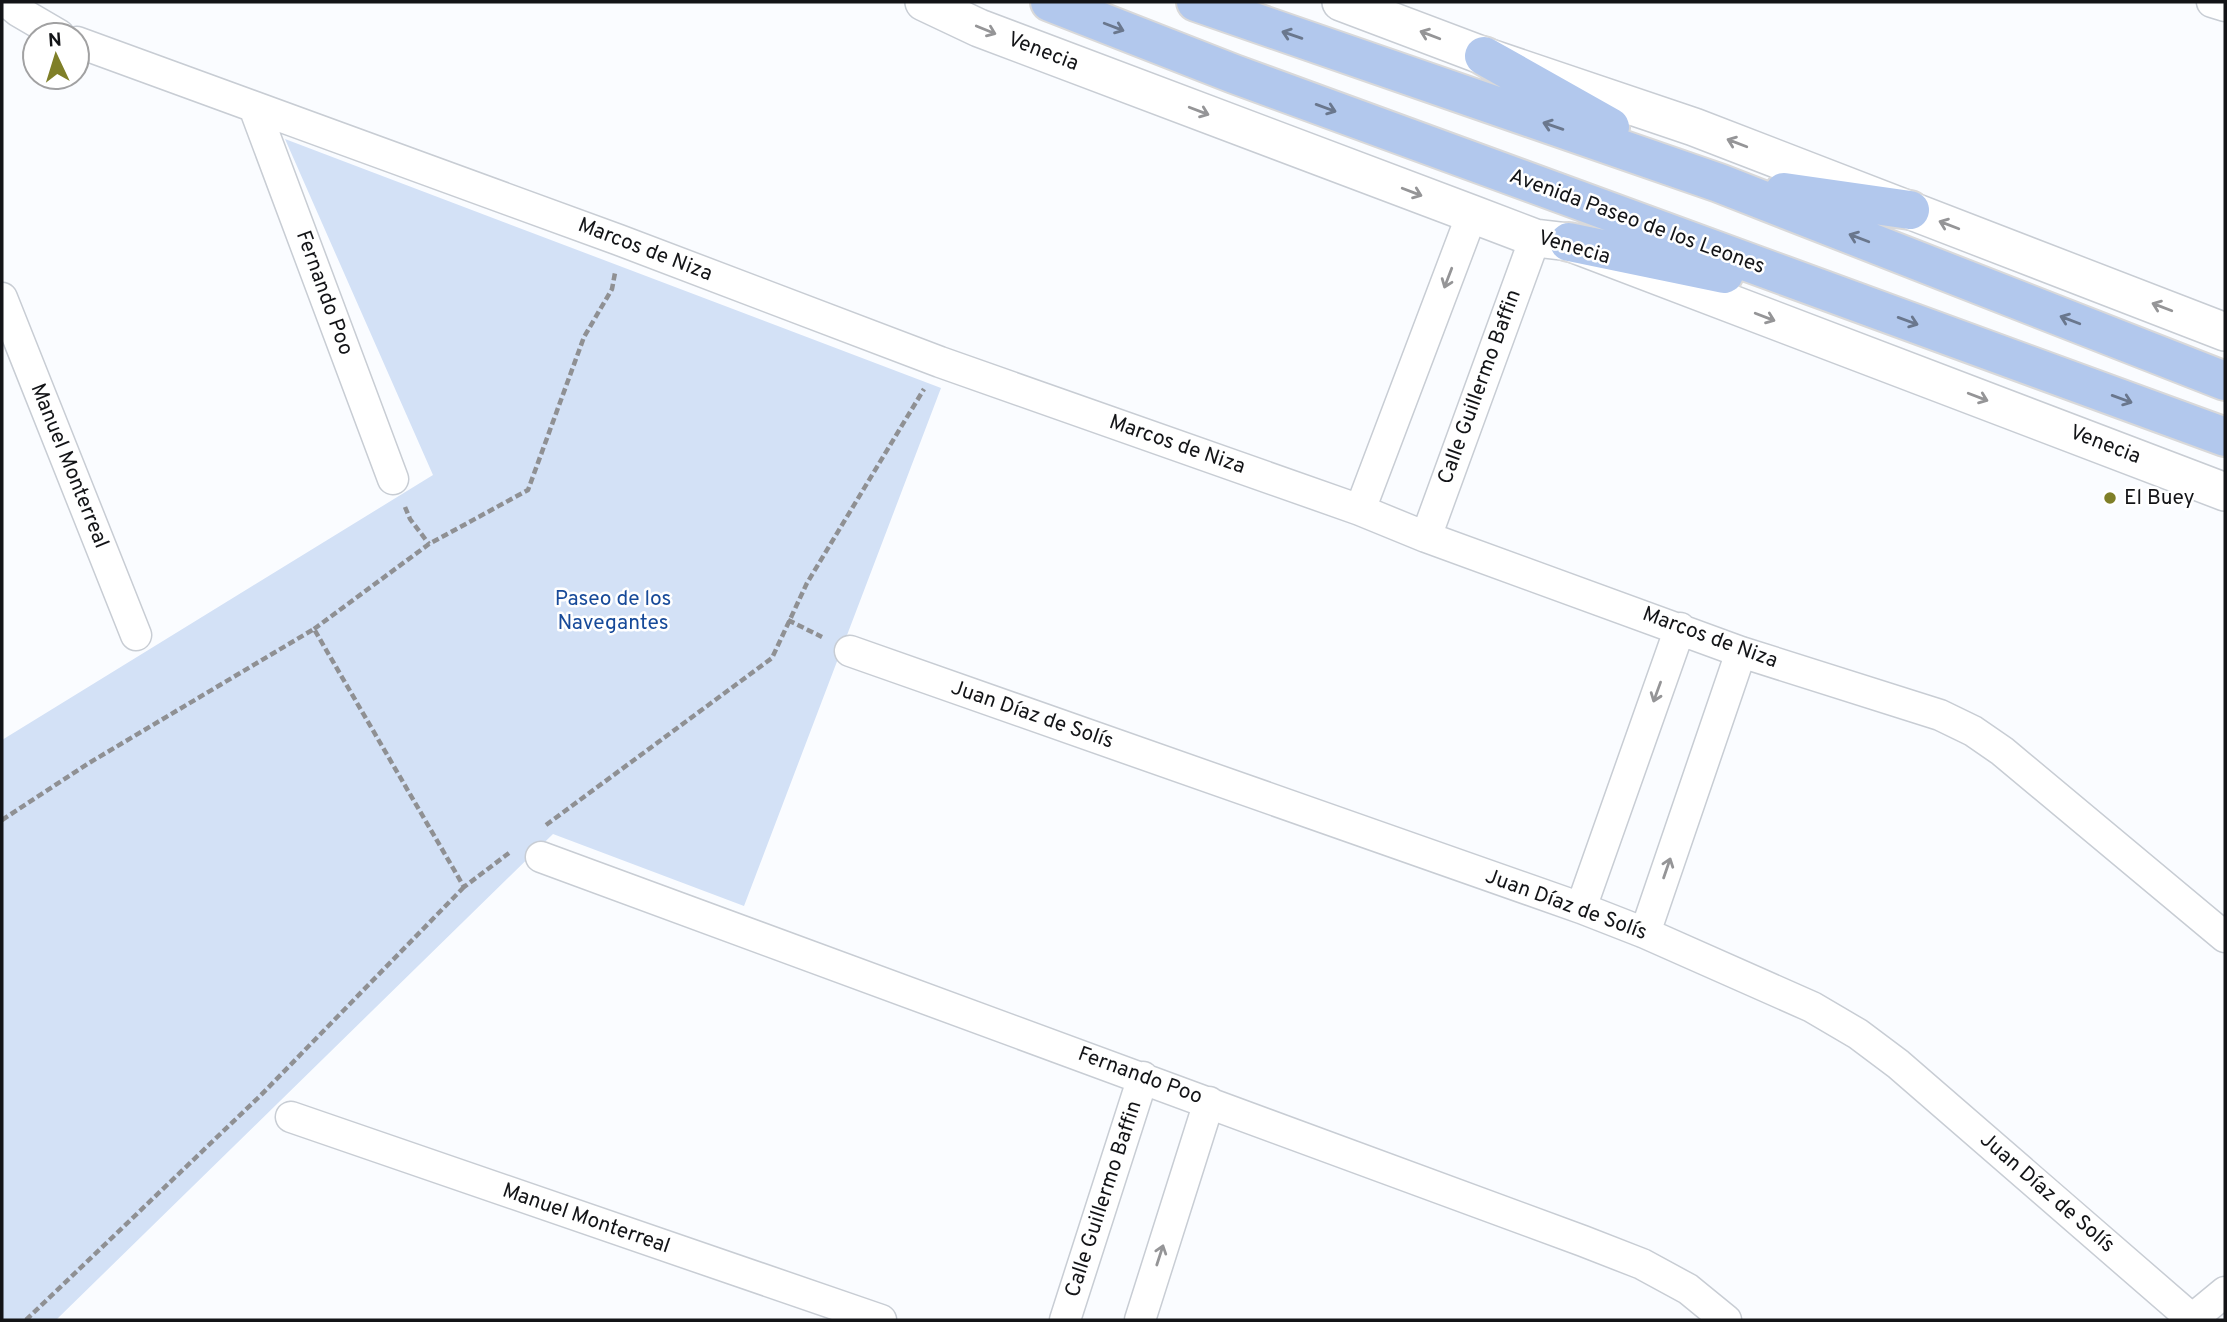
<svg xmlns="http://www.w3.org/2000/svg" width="2227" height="1322" font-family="Overpass,sans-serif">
	<rect width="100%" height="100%" fill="#fafcff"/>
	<path fill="#d3e1f6" d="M285,139L941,388L744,906L553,834L56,1320H2V740L433,475Z"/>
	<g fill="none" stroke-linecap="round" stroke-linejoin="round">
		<defs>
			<path id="minor" d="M7,2L18,11L59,35
				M2212,2L2225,6
				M77,42L619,240L940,362L1360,510L1426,537L1741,652L1940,715L1973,731L2002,751L2225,937
				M254,107L393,479
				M2,298L136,635
				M1360,510L1472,214
				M1426,537L1535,238
				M850,651L1581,908L1645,933L1812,1007L1858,1034L1898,1064L2192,1319
				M541,857L1583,1241L1642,1264L1688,1289L1726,1320
				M1581,908L1680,628
				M1645,933L1741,652
				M291,1117L881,1320
				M1065,1320L1143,1077
				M1140,1320L1209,1102
				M2191,1320L2225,1292"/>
			<path id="tertiary" d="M924,2L979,28L1472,214L1535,238L1569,242L2225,492
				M1341,2L1484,56L1694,127L2225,332"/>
			<path id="primary" d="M1050,2L1234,74L2225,437
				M1196,2L1719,183L2225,381
				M1484,56L1610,127
				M1784,192L1910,210
				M1569,242L1724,274"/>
		</defs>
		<use href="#minor" stroke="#c8cdd4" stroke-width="33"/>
		<use href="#tertiary" stroke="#c8cdd4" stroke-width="40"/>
		<use href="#primary" stroke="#d9d9da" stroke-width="42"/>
		<path stroke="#8f9093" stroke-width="4.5" stroke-dasharray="7 3.5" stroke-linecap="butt" d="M405,507L410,519L429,544
			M788,620L822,637
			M314,629L429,544L528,490L584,337L612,289L615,273
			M2,820L89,763L314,629L464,887L509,853
			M546,825L772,658L807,583L924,389
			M26,1320L260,1096L464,887"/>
		<use href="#minor" stroke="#fff" stroke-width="30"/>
		<use href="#tertiary" stroke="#fff" stroke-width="37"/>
		<use href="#primary" stroke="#b2c8ed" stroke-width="38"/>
	</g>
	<defs><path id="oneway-shaft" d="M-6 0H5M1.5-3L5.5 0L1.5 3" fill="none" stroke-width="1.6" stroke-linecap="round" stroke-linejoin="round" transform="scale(1.75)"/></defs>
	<g stroke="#6a778d">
		<use href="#oneway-shaft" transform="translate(1114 27) rotate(21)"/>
		<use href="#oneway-shaft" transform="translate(1292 35) rotate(-161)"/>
		<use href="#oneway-shaft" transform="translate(1326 108) rotate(20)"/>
		<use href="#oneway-shaft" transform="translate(1553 126) rotate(-161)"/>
		<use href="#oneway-shaft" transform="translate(1859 238) rotate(-159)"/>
		<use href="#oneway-shaft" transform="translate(2070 320) rotate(-159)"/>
		<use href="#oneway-shaft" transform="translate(1908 321) rotate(20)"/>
		<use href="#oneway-shaft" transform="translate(2122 399) rotate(20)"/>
	</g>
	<g stroke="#959597">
		<use href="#oneway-shaft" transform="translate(986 30) rotate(22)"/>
		<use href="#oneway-shaft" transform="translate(1430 35) rotate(-159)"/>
		<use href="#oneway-shaft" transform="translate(1199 111) rotate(21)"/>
		<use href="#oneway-shaft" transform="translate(1737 143) rotate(-159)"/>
		<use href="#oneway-shaft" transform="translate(1412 192) rotate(21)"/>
		<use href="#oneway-shaft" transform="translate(1949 225) rotate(-159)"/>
		<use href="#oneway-shaft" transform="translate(1448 278) rotate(111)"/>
		<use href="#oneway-shaft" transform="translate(2162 307) rotate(-159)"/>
		<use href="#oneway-shaft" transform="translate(1765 317) rotate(21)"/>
		<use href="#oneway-shaft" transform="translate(1978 397) rotate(21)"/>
		<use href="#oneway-shaft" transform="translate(1657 692) rotate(110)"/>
		<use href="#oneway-shaft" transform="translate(1667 868) rotate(-71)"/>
		<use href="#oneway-shaft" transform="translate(1160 1255) rotate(-72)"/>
	</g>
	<circle fill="#7f7f28" stroke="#fff" stroke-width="2.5" cx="2110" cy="498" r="7"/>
	<g text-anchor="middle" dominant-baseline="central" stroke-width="5" stroke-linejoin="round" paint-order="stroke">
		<g font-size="21" fill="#131417" stroke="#fff">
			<text transform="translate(1043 52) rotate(21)">Venecia</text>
			<text transform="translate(1637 222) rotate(20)">Avenida Paseo de los Leones</text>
			<text transform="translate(1574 248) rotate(16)">Venecia</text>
			<text transform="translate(645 250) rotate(21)">Marcos de Niza</text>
			<text transform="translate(324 293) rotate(70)">Fernando Poo</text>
			<text transform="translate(1480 387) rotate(-70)">Calle Guillermo Baffin</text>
			<text transform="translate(1177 445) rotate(19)">Marcos de Niza</text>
			<text transform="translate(2105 445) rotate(21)">Venecia</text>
			<text transform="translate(69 466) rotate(68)">Manuel Monterreal</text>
			<text transform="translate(1710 638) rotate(20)">Marcos de Niza</text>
			<text transform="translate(1032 715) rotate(19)">Juan Díaz de Solís</text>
			<text transform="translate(1566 905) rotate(20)">Juan Díaz de Solís</text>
			<text transform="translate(1140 1076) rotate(20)">Fernando Poo</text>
			<text transform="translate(2047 1193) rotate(41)">Juan Díaz de Solís</text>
			<text transform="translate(1104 1199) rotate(-72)">Calle Guillermo Baffin</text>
			<text transform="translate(586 1219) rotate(19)">Manuel Monterreal</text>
		</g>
		<g font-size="21" fill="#131417" stroke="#fff" text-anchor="start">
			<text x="2124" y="498">El Buey</text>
		</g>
		<g font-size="21" fill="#174a99" stroke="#fff">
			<text x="613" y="599">Paseo de los<tspan x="613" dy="24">Navegantes</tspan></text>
		</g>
	</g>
	<rect width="2227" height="1322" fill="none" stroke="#131417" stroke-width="7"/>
	<g transform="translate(56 56) rotate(356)"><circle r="33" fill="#ffffff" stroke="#a1a1a2" stroke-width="2"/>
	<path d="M0-5L12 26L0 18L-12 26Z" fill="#7f7f28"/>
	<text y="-10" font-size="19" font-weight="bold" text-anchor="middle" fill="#131417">N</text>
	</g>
</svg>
